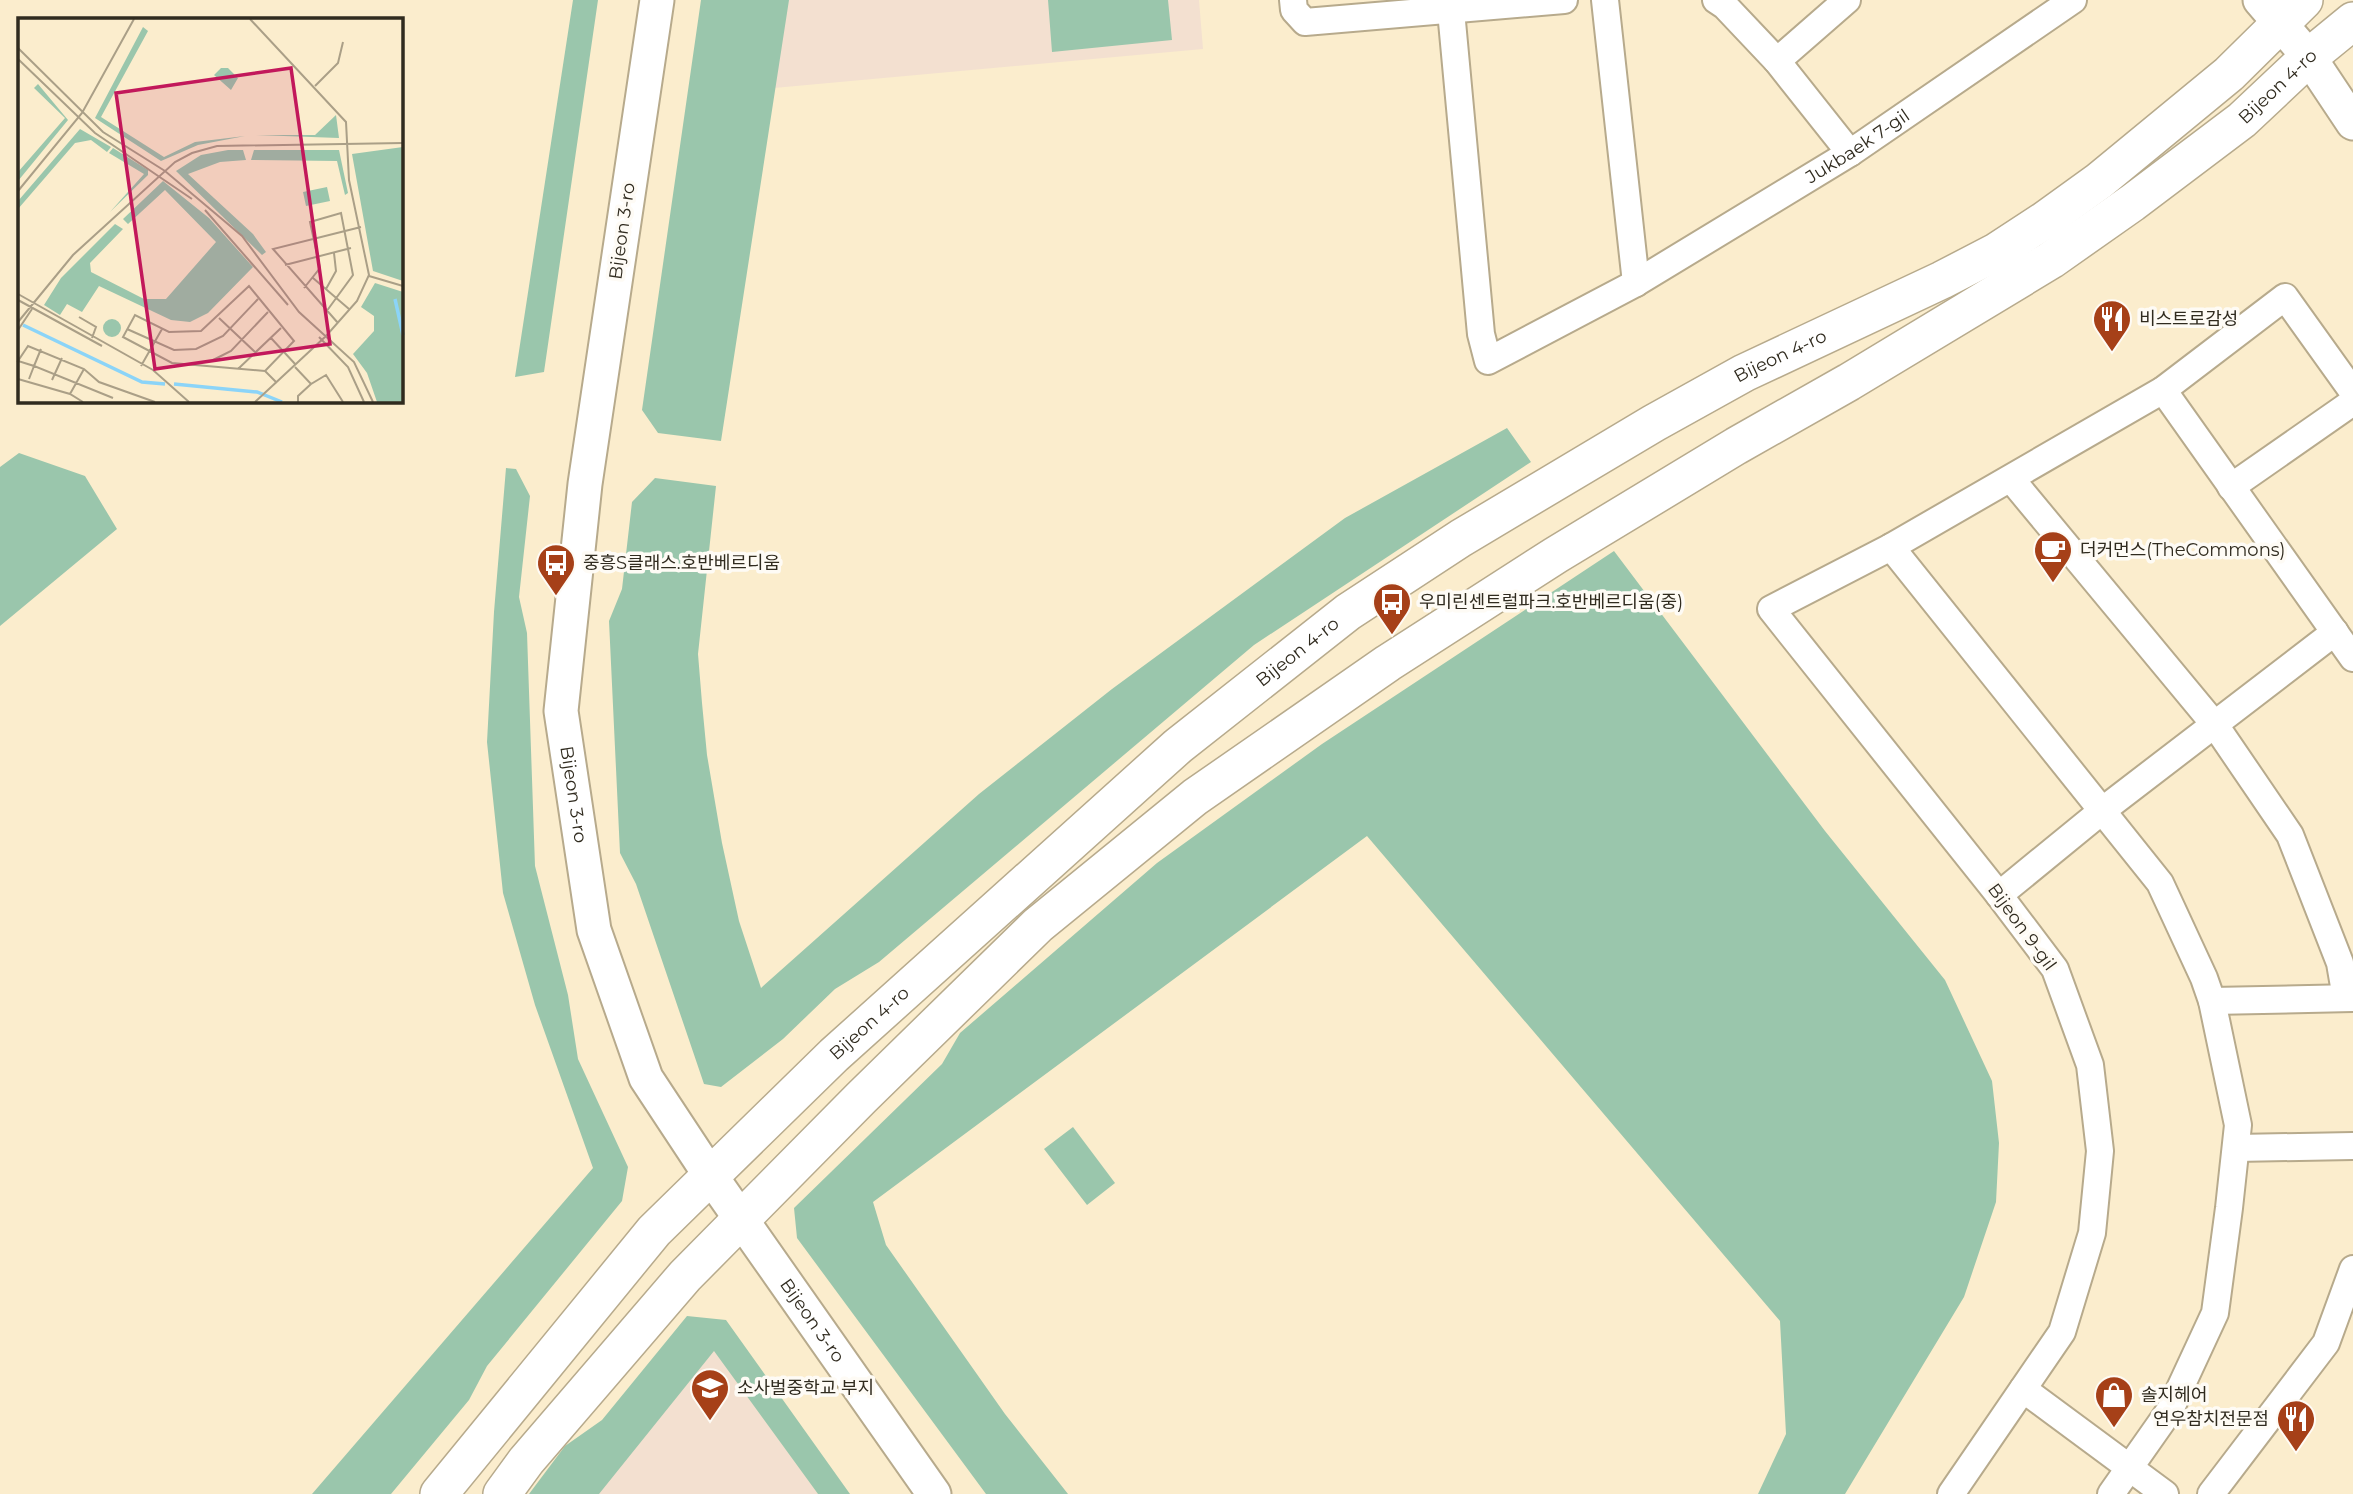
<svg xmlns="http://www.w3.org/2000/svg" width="2353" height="1494" font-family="Montserrat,'Noto Sans KR',sans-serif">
	<rect width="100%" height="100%" fill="#fbedcd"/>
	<path fill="#f3e0d0" d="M788,0H1199L1203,49L774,88Z
		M714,1350L818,1494H596Z"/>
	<path fill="#9ac6ac" d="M573,0H598L544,372L515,377Z
		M701,0H789L721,441L658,433L642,410Z
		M1048,0H1168L1172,40L1052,52Z
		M1507,428L1531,462L1254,645L879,962L835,989L783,1039L721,1087L704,1084L636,884L620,853L609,621L622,589L632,502L655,478L716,486L698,654L702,703L707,755L722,843L739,921L761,988L979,794L1112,689L1345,518Z
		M19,453L85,476L117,529L0,626V467Z
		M506,468L516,469L530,496L519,597L527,633L535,866L568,995L578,1059L628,1167L622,1201L487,1366L469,1400L391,1494H312L593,1168L535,1005L503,893L487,742L494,612Z
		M1614,551L1825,831L1945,980L1992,1081L1999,1143L1996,1202L1964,1297L1845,1494H1758L1786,1434L1780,1321L1367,836L873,1202L886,1245L1005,1414L1068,1494H986L797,1238L794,1208L942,1064L960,1033L1157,863L1322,744Z
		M1073,1127L1115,1183L1087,1205L1044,1149Z
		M687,1316L726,1320L850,1494H818L714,1351L599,1494H529L565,1446L602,1420Z"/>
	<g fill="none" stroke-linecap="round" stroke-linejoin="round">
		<defs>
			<g id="minor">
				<path d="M1293,0L1294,10L1305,22L1564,0"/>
				<path id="s1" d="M1450,0L1481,334L1488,361L1636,283L1850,153L2073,0"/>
				<path d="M1605,0L1636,283"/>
				<path d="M1716,0L1725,6L1777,61L1850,153"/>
				<path d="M1777,61L1847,0"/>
				<path d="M2163,390L2353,658"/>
				<path d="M2011,479L2215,725L2290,835L2340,963L2346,998"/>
				<path d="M2231,487L2353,402"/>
				<path d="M1891,547L2160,883L2204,978L2212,1001L2238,1125L2229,1208L2215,1313L2170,1410L2111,1494"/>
				<path d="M1999,895L2103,810L2335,632"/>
				<path d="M2212,1001L2353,998"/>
				<path d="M2236,1148L2353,1146"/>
				<path d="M2023,1389L2165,1494"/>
				<path d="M1951,1494L2062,1332L2092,1233L2100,1151L2090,1065L2055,969L1999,895L1771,609L1891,547L2163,390L2285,297L2353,392"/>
				<path d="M2211,1494L2326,1343L2353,1269"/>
			</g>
			<g id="tertiary">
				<path id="s2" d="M657,0L585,484L561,711L594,930L646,1078L710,1175L934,1494"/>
				<path d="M2260,0L2309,57L2353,123"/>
			</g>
			<g id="secondary">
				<path id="s3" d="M439,1494L654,1231L834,1055L1178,746L1348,612L1461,538L1654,423L1744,373L1942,280L1996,252L2045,220L2099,181L2229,74L2304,0"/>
				<path id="s4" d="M502,1494L526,1461L685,1276L861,1098L1038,925L1195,797L1388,663L1556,555L1736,446L1849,382L2051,260L2132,203L2242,120L2309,57L2353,21"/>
			</g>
		</defs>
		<use href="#minor" stroke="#b7aa8c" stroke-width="30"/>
		<use href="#tertiary" stroke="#b7aa8c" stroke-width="37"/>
		<use href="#secondary" stroke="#b7aa8c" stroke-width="40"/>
		<use href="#minor" stroke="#fff" stroke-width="26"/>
		<use href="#tertiary" stroke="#fff" stroke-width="33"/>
		<use href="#secondary" stroke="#fff" stroke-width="37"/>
	</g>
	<defs>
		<symbol id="restaurant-pin" viewBox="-11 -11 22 30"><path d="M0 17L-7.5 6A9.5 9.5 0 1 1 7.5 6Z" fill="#a64018" stroke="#fefbf5"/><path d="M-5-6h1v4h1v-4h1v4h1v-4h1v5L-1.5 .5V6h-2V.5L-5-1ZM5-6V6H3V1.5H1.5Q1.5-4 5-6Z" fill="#fff"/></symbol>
		<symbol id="cafe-pin" viewBox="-11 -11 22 30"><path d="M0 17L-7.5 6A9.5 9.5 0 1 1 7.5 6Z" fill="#a64018" stroke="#fefbf5"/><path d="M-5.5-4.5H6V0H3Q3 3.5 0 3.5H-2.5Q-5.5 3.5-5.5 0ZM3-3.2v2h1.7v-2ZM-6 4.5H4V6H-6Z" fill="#fff"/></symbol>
		<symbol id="bus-pin" viewBox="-11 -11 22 30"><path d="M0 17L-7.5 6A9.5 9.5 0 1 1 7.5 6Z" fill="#a64018" stroke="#fefbf5"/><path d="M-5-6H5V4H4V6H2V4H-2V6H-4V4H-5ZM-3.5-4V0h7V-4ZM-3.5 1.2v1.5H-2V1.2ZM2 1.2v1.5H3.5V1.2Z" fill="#fff"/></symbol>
		<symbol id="school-pin" viewBox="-11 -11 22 30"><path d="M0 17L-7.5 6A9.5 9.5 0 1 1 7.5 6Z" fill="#a64018" stroke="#fefbf5"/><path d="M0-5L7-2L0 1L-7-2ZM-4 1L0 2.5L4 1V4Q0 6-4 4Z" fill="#fff"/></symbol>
		<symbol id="shop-pin" viewBox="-11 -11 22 30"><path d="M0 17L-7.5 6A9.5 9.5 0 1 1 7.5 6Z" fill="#a64018" stroke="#fefbf5"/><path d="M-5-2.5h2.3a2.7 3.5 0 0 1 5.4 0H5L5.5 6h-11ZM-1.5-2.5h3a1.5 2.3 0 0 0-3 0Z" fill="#fff"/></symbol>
	</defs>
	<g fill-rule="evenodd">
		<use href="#restaurant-pin" x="2090" y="297" width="44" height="60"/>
		<use href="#cafe-pin" x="2031" y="528" width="44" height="60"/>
		<use href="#bus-pin" x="534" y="541" width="44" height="60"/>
		<use href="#bus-pin" x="1370" y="580" width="44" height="60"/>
		<use href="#school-pin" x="688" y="1366" width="44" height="60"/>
		<use href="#shop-pin" x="2092" y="1373" width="44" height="60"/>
		<use href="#restaurant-pin" x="2274" y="1397" width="44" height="60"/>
	</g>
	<g text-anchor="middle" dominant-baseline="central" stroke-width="7" stroke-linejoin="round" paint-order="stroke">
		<g font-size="18" fill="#302b1f" stroke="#fefbf5">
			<text stroke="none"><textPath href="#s4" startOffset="2282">Bijeon 4-ro</textPath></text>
			<text stroke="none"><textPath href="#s1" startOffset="791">Jukbaek 7-gil</textPath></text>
			<text transform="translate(622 231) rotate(-82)">Bijeon 3-ro</text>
			<text stroke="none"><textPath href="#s3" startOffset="1773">Bijeon 4-ro</textPath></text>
			<text stroke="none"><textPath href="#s3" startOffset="1206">Bijeon 4-ro</textPath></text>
			<text stroke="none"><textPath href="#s2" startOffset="802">Bijeon 3-ro</textPath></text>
			<text transform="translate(2022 927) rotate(54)">Bijeon 9-gil</text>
			<text stroke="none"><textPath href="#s3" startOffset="639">Bijeon 4-ro</textPath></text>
			<text stroke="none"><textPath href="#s2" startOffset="1390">Bijeon 3-ro</textPath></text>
		</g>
		<g font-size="18" fill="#302b1f" stroke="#fefbf5" text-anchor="start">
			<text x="2139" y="319">비스트로감성</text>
			<text x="2080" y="550">더커먼스(TheCommons)</text>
			<text x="583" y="563">중흥S클래스.호반베르디움</text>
			<text x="1419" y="602">우미린센트럴파크.호반베르디움(중)</text>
			<text x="737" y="1388">소사벌중학교 부지</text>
			<text x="2141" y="1395">솔지헤어</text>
			<text x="2269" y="1419" text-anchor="end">연우참치전문점</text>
		</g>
	</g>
	<g transform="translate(18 18)">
		<rect width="385" height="385" fill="#fbedcd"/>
		<path d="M125,9L130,13L83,99L146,139L177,124L227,118L180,127L143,143L77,100ZM203,50H210L220,60L213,72L196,57ZM20,66L50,102L0,163V154L47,100L16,70ZM318,97L321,120L238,117H297ZM62,111L93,129L89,134L73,122L57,125L0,191V183ZM385,129V263L355,253L334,136ZM95,130L130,152V157L92,194L126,156L91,135ZM210,132H225L228,142L202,144L170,156L235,216L248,234L244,237L158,153L183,137ZM236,132H321L330,175L327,177L319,143L233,142ZM145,163L191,200L235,249L190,295L172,304L153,302L81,268L64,294L49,286L42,297L26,287L43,260L97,206L105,211L72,245L73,254L126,281H148L198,224L147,172L110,206L105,201ZM309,169L312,183L288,188L285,174ZM357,265L385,274V384H359L349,355L335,336L356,313V298L343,289ZM85 310a9 9 0 1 1 18 0a9 9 0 1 1-18 0Z" fill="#9ac6ac"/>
		<path fill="none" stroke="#8bd4f8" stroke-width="3.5" d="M377,281L385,317M5,307L124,364L147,366M156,366L239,374L264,384"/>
		<path fill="none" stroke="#aa9f87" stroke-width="2" d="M232,1L328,104L331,162L351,257L339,283L308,318L237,384M0,30L85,114L147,153L224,218L281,294L336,344L355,384M0,41L77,115L174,181M297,68L320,45L325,24M0,173L64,95L116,1M187,192L270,287M267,247L333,230M351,258L385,268M295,260L331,291M286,270L302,250L292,204L323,195L335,257L308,294M308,271L318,253L316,235M0,276L135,352L171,384M0,282L84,328M61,299L78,309L74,320M201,300L238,335M0,304L55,237L157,144L174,135L199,128L385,125M320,305L255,231L343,209M109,311L156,332L178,331L205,318L240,281M0,312L14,291M301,319L330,349L346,384M253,320L278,347M23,331L16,348L95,380M195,342L213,333L250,294M123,348L144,311M277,349L293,366L308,357L325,384M220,351L263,310M247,353L154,345L105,319L117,297L151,314L183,313L231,268L276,323L247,353L259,365M0,361L52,376L65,384M11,361L16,348L0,343L10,328L66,351L81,364L137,384M34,362L44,340M52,376L66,351M280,384V378L293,366"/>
		<path fill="#c2185b" fill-opacity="0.15" stroke="#c2185b" stroke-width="3.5" d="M273,50L312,326L137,351L98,75Z"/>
		<rect width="385" height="385" fill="none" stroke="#302b1f" stroke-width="3.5"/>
	</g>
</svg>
